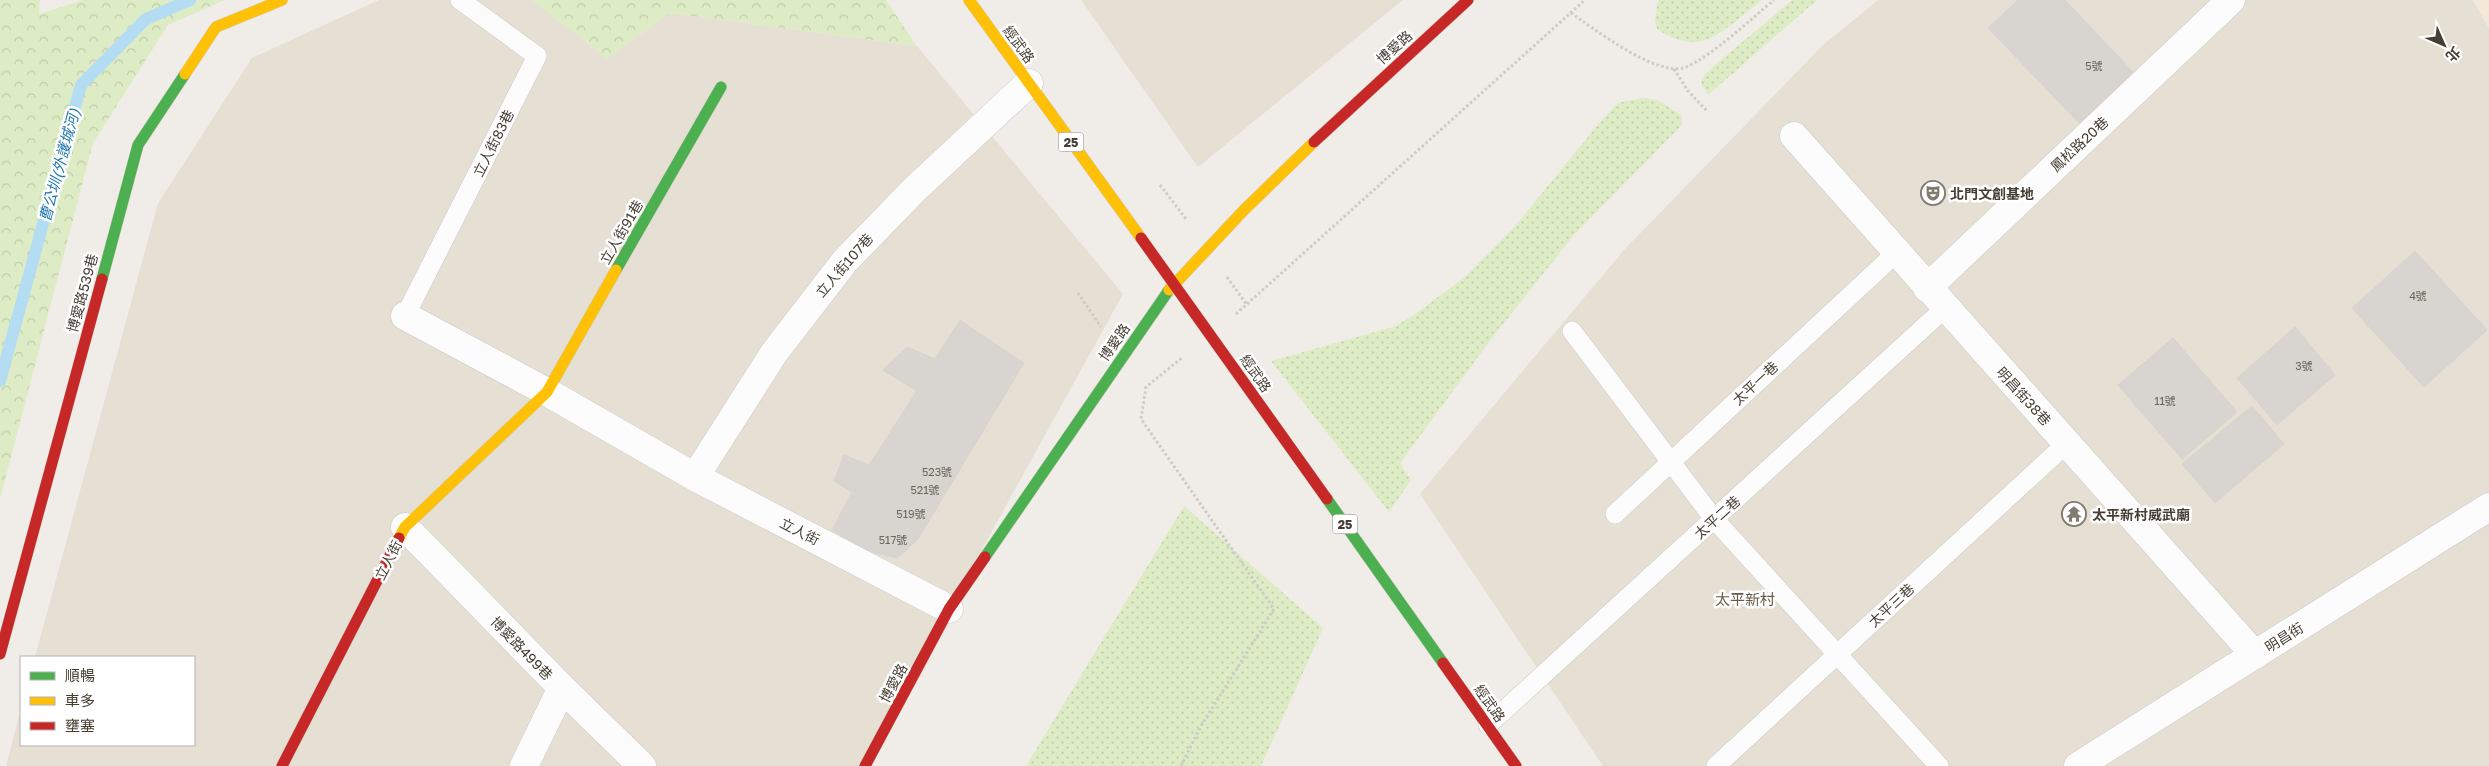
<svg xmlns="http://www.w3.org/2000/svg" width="2489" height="766" font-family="'Golos Text','Noto Sans TC',sans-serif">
	<defs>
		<pattern id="grass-dots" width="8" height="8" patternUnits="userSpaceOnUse" patternTransform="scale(1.25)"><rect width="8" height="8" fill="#deecc5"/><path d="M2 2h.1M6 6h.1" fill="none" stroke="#c0cbaa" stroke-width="1.8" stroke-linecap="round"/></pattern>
		<pattern id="forest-crowns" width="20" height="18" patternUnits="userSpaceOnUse" patternTransform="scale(1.25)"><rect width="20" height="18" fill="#deecc5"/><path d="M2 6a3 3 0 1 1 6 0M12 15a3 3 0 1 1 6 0" fill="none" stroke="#c0cbaa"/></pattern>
	</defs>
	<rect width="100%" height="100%" fill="#f0ede8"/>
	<path fill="#e5dfd4" d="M379,0H532L607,58L670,13L917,46L1123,294L862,766H6L21,709V745H194V657H35L158,203L252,58Z
		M1081,0H1403L1198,167Z
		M1878,0H2473L2489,28V766H1603L1420,494L1623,251L1823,45Z"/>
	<path fill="#f4e8d9" d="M2473,0H2489V28Z"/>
	<path fill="url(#grass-dots)" d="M1658,0H1762C1747,12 1725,32 1708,39C1692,47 1670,38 1657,29L1655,20Z
		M1792,0H1817L1708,95L1701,83L1706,73Z
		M1643,98L1657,100L1681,115L1682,125L1574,235L1492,338L1400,463L1411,480L1389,512L1271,361L1396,326L1418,312L1465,277L1516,225L1600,122L1618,103Z
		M1184,506L1323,628L1261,766H1026Z"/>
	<path fill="url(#forest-crowns)" d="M0,0H40L39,14L83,0H225L168,25L93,143L0,499Z
		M532,0H886L917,46L670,13L607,59Z"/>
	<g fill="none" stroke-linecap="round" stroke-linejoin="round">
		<path stroke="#b4dcf2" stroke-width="12" d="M0,381L81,85L146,19L190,0"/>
	</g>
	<path fill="#d8d4cf" stroke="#d8d4cd" d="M2018,0H2065L2133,72L2080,124L1988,28Z
		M2415,251L2487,330L2424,387L2352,308Z
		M960,320L1024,363L918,539L897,558L871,552L832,530L852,492L834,481L844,455L869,465L917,391L883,370L907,347L935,359Z
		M2295,327L2335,375L2277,425L2237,378Z
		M2173,338L2237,412L2182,459L2118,385Z
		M2252,406L2284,444L2215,503L2182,464Z"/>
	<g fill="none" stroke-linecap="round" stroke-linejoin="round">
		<defs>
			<path id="lane" d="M405,316L537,56L460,0
				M1572,331L1714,519L1939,766
				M1615,514L1896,253
				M1488,725L1945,308
				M1716,766L2066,444"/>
			<path id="street" d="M1794,136L2255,655
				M1927,288L2231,0
				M405,316L547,392L695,477L949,609
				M695,477L774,353L845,261L915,189L1029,83
				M405,527L562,688L642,766
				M524,766L562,688
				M2078,766L2489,507"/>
			<path id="fast" d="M616,270L721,87
				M102,279L138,145L185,74
				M1327,499L1443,663
				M985,557L1169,290"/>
			<path id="slow" d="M969,0L1141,238
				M185,74L216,27L282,0
				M1169,290L1244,210L1314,142
				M399,538L405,527L547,392L616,270"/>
			<path id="jam" d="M1314,142L1468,0
				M1141,238L1327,499
				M0,654L102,279
				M1443,663L1516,766
				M282,766L399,538
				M865,766L949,609L985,557"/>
		</defs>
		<use href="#lane" stroke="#ccc9c4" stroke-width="20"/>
		<use href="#street" stroke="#ccc9c4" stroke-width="29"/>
		<use href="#fast" stroke="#d1ccbf" stroke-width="12"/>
		<use href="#slow" stroke="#d1ccbf" stroke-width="12"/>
		<use href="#jam" stroke="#d1ccbf" stroke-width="12"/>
		<path stroke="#cecbc6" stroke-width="3" stroke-dasharray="2.5 2.5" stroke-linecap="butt" d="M1571,13C1593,28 1659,79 1686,67C1712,56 1751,19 1774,0
			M1674,69L1688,91L1708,112
			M1160,185L1186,219
			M1227,277L1247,305
			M1078,293L1101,327
			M1236,314L1585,0
			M1181,766L1201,726L1274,609L1141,419L1146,387L1183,357"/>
		<use href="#lane" stroke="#fdfcfc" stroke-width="19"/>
		<use href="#street" stroke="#fdfcfc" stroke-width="28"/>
		<use href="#fast" stroke="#4caf50" stroke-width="11"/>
		<use href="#slow" stroke="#ffc107" stroke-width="11"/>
		<use href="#jam" stroke="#c62828" stroke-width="11"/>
	</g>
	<defs>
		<symbol id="theatre-ring" viewBox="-11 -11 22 22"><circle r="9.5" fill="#fff" stroke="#827b72" stroke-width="1.5"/><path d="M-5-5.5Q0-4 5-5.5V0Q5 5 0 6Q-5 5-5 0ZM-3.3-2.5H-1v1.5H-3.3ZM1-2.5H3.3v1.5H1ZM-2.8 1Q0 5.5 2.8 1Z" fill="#827b72"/></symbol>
		<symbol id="temple-ring" viewBox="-11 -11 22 22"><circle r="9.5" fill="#fff" stroke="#827b72" stroke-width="1.5"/><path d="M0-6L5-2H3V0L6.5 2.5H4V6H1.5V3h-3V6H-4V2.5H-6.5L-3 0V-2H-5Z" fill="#827b72"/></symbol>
	</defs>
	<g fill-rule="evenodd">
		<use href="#theatre-ring" x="1919" y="179" width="28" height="28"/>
		<use href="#temple-ring" x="2060" y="500" width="28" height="28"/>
	</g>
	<g text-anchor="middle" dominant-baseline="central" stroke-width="5" stroke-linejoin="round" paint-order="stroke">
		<g font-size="11" fill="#6c655c">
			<text x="2094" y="65">5號</text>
			<text x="2418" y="295">4號</text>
			<text x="2304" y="365">3號</text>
			<text x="2165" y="400">11號</text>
			<text x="937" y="471">523號</text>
			<text x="925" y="489">521號</text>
			<text x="911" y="513">519號</text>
			<text x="893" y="539">517號</text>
		</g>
		<g fill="#fff" stroke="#7e7870" stroke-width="1">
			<rect x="1058.5" y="132.5" width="25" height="19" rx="4"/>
			<rect x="1332.5" y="514.5" width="25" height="19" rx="4"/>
		</g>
		<g font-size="12" font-weight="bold" fill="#463e33">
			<text x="1071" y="142">25</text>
			<text x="1345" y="524">25</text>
		</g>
		<g font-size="14" fill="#463e33" stroke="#fff">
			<text transform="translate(1019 44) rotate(54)">經武路</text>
			<text transform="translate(1394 47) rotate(-42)">博愛路</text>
			<text transform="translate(493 143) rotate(-63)">立人街83巷</text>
			<text transform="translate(2079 144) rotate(-43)">鳳松路20巷</text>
			<text transform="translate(621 232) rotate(-60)">立人街91巷</text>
			<text transform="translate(844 265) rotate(-49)">立人街107巷</text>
			<text transform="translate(82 293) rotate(-75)">博愛路539巷</text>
			<text transform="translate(1114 342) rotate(-55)">博愛路</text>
			<text transform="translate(1256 373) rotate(55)">經武路</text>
			<text transform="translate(1755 383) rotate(-43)">太平一巷</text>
			<text transform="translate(2024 396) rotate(48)">明昌街38巷</text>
			<text transform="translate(1717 517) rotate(-42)">太平二巷</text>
			<text transform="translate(800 531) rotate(27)">立人街</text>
			<text transform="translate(388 560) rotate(-63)">立人街</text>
			<text transform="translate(1891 605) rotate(-43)">太平三巷</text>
			<text transform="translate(2284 637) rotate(-32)">明昌街</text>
			<text transform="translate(522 648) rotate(46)">博愛路499巷</text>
			<text transform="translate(893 683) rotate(-62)">博愛路</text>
			<text transform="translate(1490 703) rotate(55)">經武路</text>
		</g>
		<g font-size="14" font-weight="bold" fill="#463e33" stroke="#fff" text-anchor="start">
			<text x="1950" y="193">北門文創基地</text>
			<text x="2092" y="514">太平新村威武廟</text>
		</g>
		<g font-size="15" font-style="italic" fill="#237ab2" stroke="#fff">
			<text transform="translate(59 165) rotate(-75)">曹公圳(外護城河)</text>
		</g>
		<g font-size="15" fill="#695b49" stroke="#fff">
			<text x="1745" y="599">太平新村</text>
		</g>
	</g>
	<rect x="20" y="656" width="175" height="90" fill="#ffffff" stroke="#b5b2ad"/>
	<rect x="30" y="672" width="25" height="8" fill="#4caf50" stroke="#b5b2ad"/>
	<text x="65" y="681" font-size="15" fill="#463e33">順暢</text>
	<rect x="30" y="697" width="25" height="8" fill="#ffc107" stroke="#b5b2ad"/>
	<text x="65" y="706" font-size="15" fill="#463e33">車多</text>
	<rect x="30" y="722" width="25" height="8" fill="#c62828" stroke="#b5b2ad"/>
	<text x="65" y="731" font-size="15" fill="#463e33">壅塞</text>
	<g transform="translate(2444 45) rotate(135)" stroke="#ffffff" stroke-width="4" paint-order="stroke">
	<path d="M0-4L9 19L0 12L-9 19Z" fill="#463e33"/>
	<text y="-8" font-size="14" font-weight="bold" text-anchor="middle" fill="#463e33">北</text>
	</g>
</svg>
